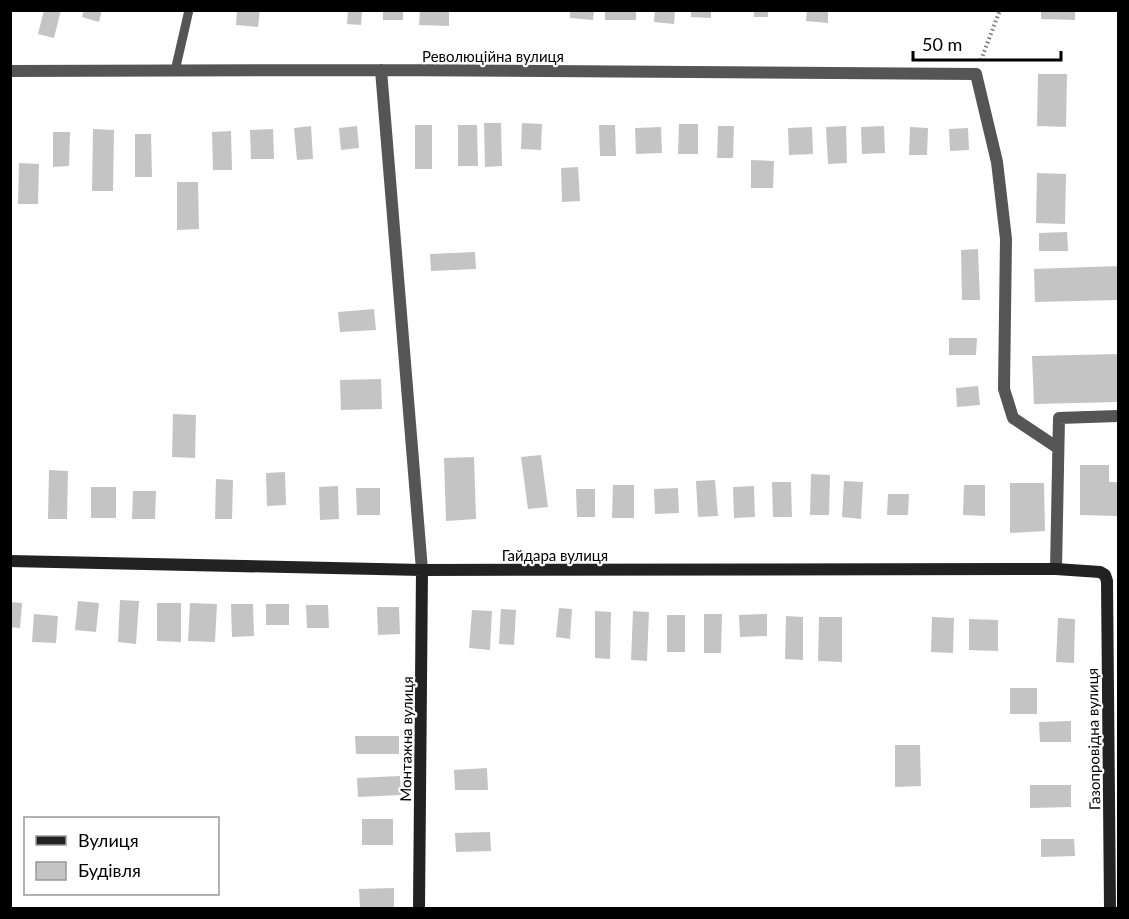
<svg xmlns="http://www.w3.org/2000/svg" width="1129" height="919" font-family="Lato,sans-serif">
	<rect width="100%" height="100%" fill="#fff"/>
	<path fill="#c4c4c4" d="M44,10H61L54,38L38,34Z
		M84,10H102L99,22L82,17Z
		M237,10H260L258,27L236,25Z
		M348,10H362L361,25L347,24Z
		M383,10H403V20H383Z
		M420,10H449V26L419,25Z
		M570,10H594L593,20L570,18Z
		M605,10H636V20H605Z
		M655,10H675L674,24L654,22Z
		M691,10H711V18L691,17Z
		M754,10H768V17H754Z
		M807,10H828V23L806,21Z
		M1041,10H1075V20L1041,19Z
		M1038,74H1067L1066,127L1037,126Z
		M484,123H501L502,166L485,167Z
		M522,123L542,124L541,150L521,149Z
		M679,124H698V154H678Z
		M415,125H432V169H415Z
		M458,125H477L478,166H458Z
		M599,125H615L616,156H600Z
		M311,126L313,159L297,160L294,128Z
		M357,126L359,148L341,150L339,128Z
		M718,126H734L733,158H717Z
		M846,126L847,163L828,164L826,127Z
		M884,126L885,153L862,154L861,127Z
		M661,127L662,153L636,154L635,128Z
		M812,127L813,154L789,155L788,128Z
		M910,127L928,128L927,155H909Z
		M968,128L969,150L950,151L949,129Z
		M93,129L114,130L113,191H92Z
		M273,129L274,159H251L250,130Z
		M231,131L232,170H213L212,132Z
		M53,132H70L69,166L53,167Z
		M135,134H151L152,177H135Z
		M751,160L774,161L773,188H751Z
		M19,163L39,164L38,204H18Z
		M578,167L580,201L562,202L561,168Z
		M1037,173L1066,174L1065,224L1036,223Z
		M177,182H198L199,229L177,230Z
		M1067,232L1068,251H1039V233Z
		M978,249L980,300H962L961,250Z
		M475,252L476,269L431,271L430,254Z
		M1118,266V300L1035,302L1034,269Z
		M374,309L376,330L340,332L338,312Z
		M949,338H977L976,355H949Z
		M1118,354V402L1034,404L1032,356Z
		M381,379L382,409L341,410L340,380Z
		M978,386L980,405L957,407L956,388Z
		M173,414L196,415L195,458L172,457Z
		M541,455L548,507L528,509L521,457Z
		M474,457L476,519L446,521L444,458Z
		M1080,465H1109V482H1118V516L1080,515Z
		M49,470L68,471L67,519H48Z
		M285,472L286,505L267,506L266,473Z
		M811,474L830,475L829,515H810Z
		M216,479L233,480L232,519H215Z
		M715,480L718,516L698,517L696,481Z
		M844,481L863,482L861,519L842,517Z
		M772,482H791L792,517H773Z
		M1010,483H1044L1045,531L1010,533Z
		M613,485H634V518H612Z
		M964,485H985V516L963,515Z
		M338,486L339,519L320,520L319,487Z
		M754,486L755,517L734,518L733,487Z
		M91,487H116V518H91Z
		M356,488H380V515H357Z
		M678,488L679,513L655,514L654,489Z
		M576,489H595V517H577Z
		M133,491H156L155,519H132Z
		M888,494H909L908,515H887Z
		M120,600L139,601L136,644L118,642Z
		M78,601L99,603L96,632L75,630Z
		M10,602L22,603L20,628L10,627Z
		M157,603H181V642L157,641Z
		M190,603L217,604L215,642L188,641Z
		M231,604H253L254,636L232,637Z
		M266,604H289V625H266Z
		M306,605H328L329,628H307Z
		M377,607H399L400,634L378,635Z
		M559,608L572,609L570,639L556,637Z
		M501,609L516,610L514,645L499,644Z
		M472,610L492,611L490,650L469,648Z
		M595,611L611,612L610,659L595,658Z
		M633,611L649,612L647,661L631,660Z
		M34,614L58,616L56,643L32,642Z
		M704,614H722L721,653H704Z
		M767,614V636L740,637L739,615Z
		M667,615H685V652H667Z
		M786,616L803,617V660L785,659Z
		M819,617H842V662L818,661Z
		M932,617L954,618L953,653L931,652Z
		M1058,618L1075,619L1074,663L1056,662Z
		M969,619L998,620V651L969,650Z
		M1010,688H1037V714H1010Z
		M1071,721V742H1040L1039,722Z
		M355,736H399V754H356Z
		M895,745H920L921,786L895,787Z
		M487,768L488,790H455L454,770Z
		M400,776L401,795L358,797L357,778Z
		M1030,785H1071V807L1030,808Z
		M362,819H393V845H362Z
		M490,832L491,851L456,852L455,833Z
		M1041,839H1074L1075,856L1041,857Z
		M394,888V908H360L359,889Z"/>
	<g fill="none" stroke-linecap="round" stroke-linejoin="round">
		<path stroke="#777" stroke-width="4" stroke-dasharray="1.5 3" stroke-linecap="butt" d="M981,60L1000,10"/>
		<path stroke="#555" stroke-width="9" d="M175,71L189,10"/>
		<path stroke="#555" stroke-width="12" d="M381,70L422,570
			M10,71L381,70L976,74L997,162L1006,239L1004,389L1013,418L1058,448
			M1056,569L1059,418L1118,416"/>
		<path stroke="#222" stroke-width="12" d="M10,561L422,570L1056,569L1100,572L1105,575L1107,581L1110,908
			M419,908L422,570"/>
	</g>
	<g text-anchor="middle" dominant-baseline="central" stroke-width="4.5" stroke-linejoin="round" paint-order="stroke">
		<g font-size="15" fill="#000" stroke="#fff">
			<text x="493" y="56">Революційна вулиця</text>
			<text x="555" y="555">Гайдара вулиця</text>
			<text transform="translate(406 739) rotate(-89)">Монтажна вулиця</text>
			<text transform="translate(1093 739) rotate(-91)">Газопровідна вулиця</text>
		</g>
	</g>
	<rect width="1129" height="919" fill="none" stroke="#000000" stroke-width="24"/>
	<rect x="24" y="817" width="195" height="78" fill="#ffffff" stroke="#999999" stroke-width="1.5"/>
	<rect x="36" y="836" width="30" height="9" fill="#222222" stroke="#999999" stroke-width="1.5"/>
	<text x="78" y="847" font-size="18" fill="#000000">Вулиця</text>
	<rect x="36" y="862" width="30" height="18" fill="#c4c4c4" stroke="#999999" stroke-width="1.5"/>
	<text x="78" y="877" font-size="18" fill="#000000">Будівля</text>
	<path d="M913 51v9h148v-9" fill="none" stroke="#000000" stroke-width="3"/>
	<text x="922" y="51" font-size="18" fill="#000000" stroke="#ffffff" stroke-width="4.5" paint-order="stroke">50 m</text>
</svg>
